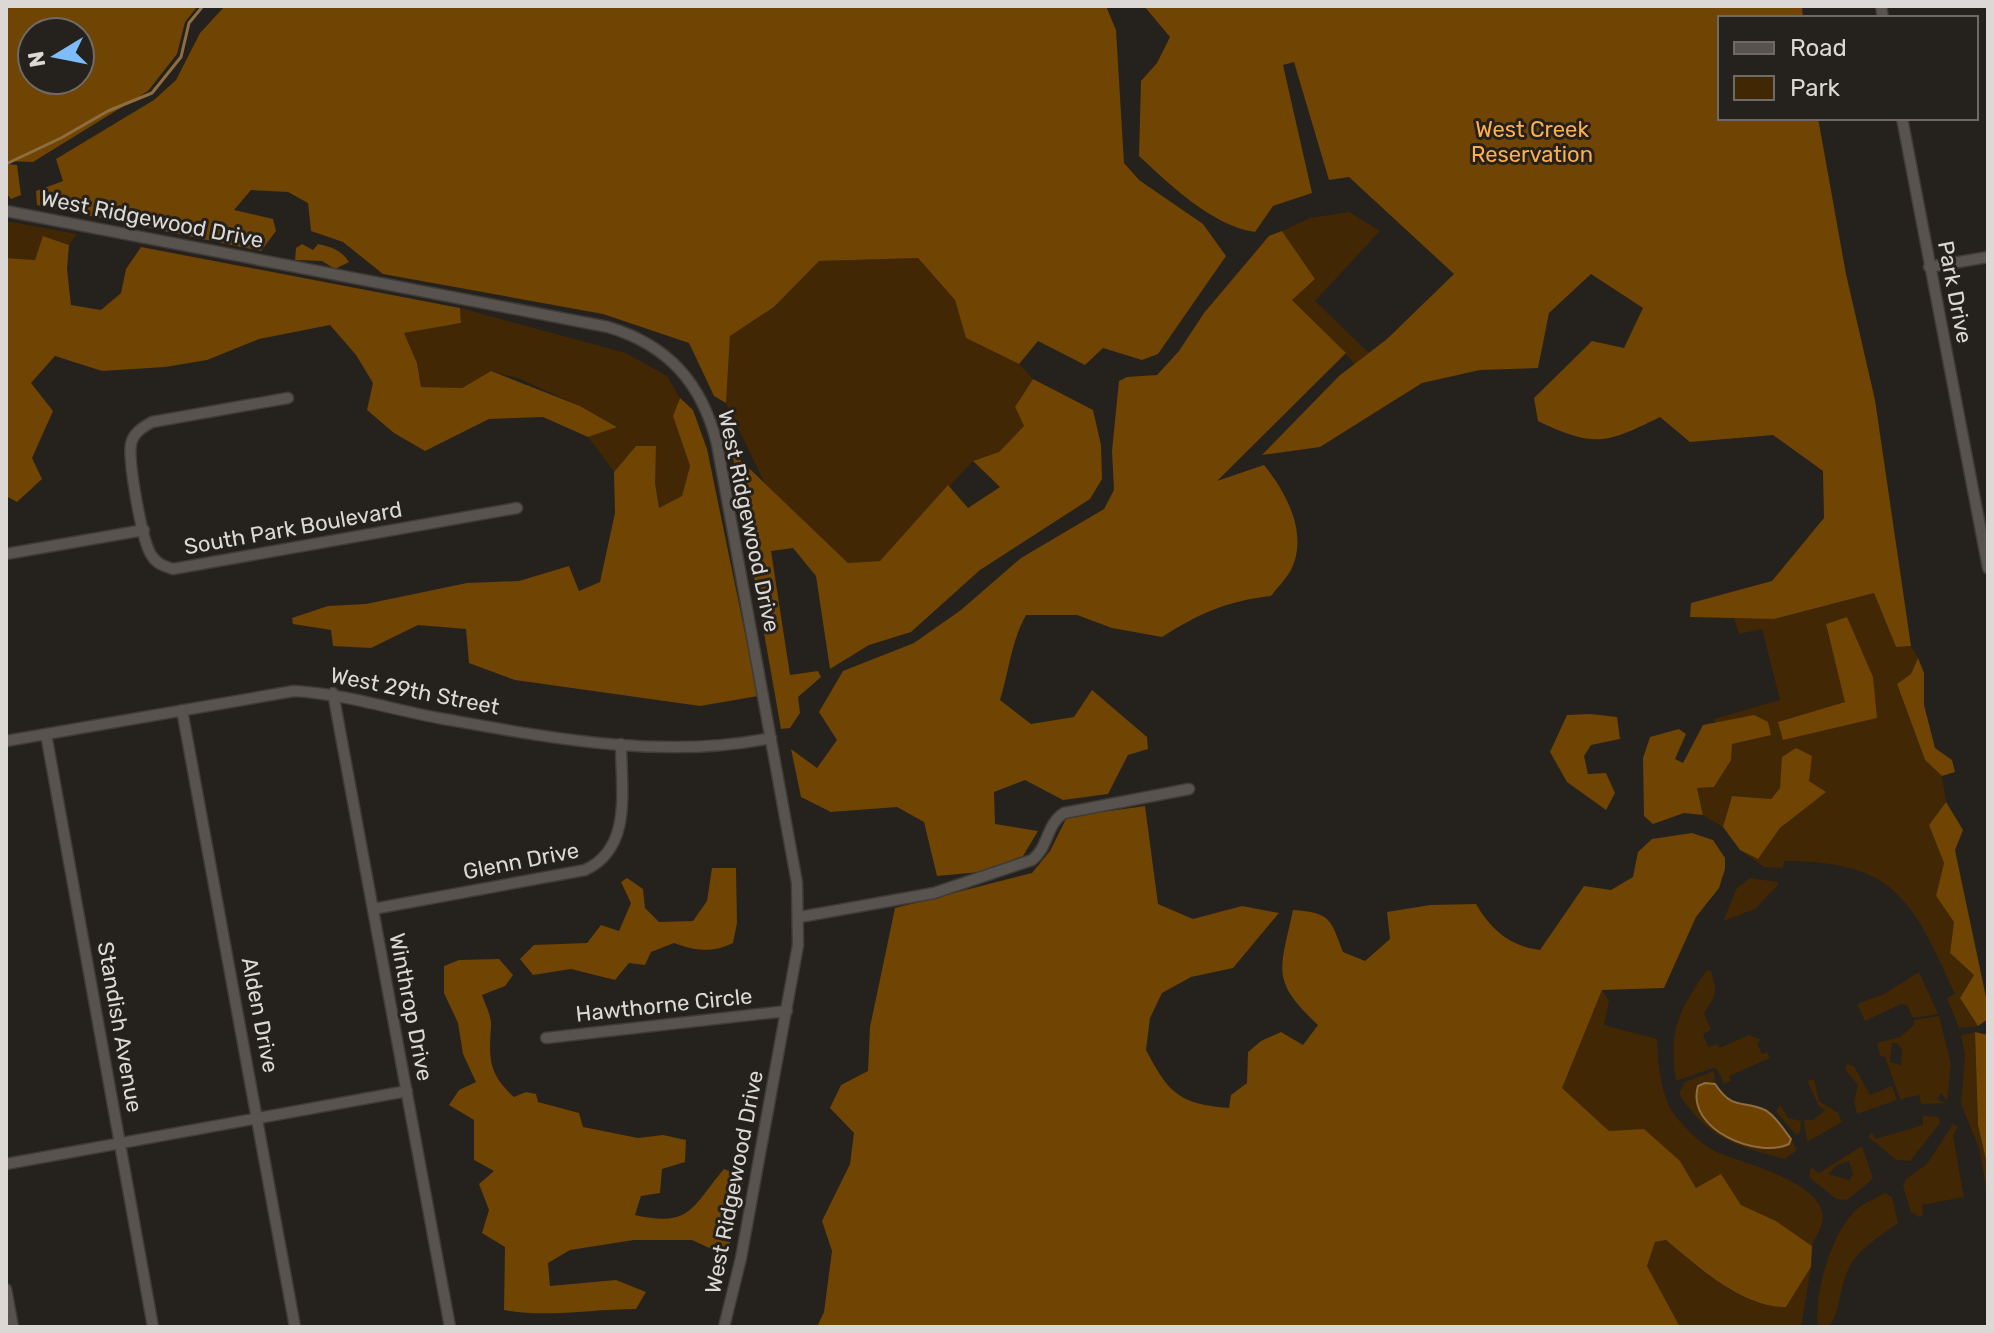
<svg xmlns="http://www.w3.org/2000/svg" width="1994" height="1333" font-family="Rubik,sans-serif">
	<rect width="100%" height="100%" fill="#25211d"/>
	<path fill="#412704" fill-rule="evenodd" d="M1349,212L1380,231L1315,301L1369,353L1355,364L1292,299L1315,279L1282,231L1310,218Z
		M6,221L77,234L69,245L44,236L35,260L6,258Z
		M918,258L955,300L966,338L1019,364L1033,379L1015,407L1024,426L999,452L973,461L880,561L848,563L765,484L726,403L730,336L774,307L818,261Z
		M460,308L626,353L667,376L680,398L673,416L690,466L682,496L659,509L655,483V446H636L614,472L588,437L616,426L580,406L518,378L491,371L462,388L421,387L417,363L404,333L461,323Z
		M1874,593L1896,647L1911,646L1918,658L1911,674L1897,685L1925,760L1942,776L1946,802L1929,825L1944,863L1936,896L1954,922L1950,953L1974,975L1960,998L1978,1026L1959,1028L1947,998L1955,994C1912,901 1897,861 1784,861L1783,868L1764,867L1740,850L1758,859L1780,828L1825,792L1809,781L1780,788L1770,799L1732,796L1723,827L1703,815L1697,788L1714,787L1732,744L1754,716L1715,723L1714,719L1780,700L1762,629L1739,634L1734,618L1774,619ZM1826,625L1877,718L1783,739L1779,722L1846,702Z
		M1750,878L1778,882V885L1755,909L1723,921L1737,888Z
		M1711,970C1716,993 1719,991 1704,1013L1711,1030L1703,1034L1708,1047L1717,1044L1719,1048L1749,1035L1762,1040L1757,1043L1762,1054L1767,1052L1770,1058L1729,1076L1731,1081L1724,1084L1717,1069L1713,1068L1676,1081C1668,1031 1678,1012 1706,971Z
		M1919,972L1938,1014L1913,1018L1907,1005L1901,1004L1865,1021L1857,1004L1884,994Z
		M1602,990L1609,1001L1604,1025L1657,1039C1658,1061 1660,1091 1672,1111C1680,1124 1704,1147 1717,1152C1744,1164 1822,1181 1823,1218C1823,1226 1815,1237 1812,1246L1776,1221L1741,1205L1721,1175L1696,1188L1680,1161L1609,1131L1561,1088Z
		M1939,1016L1951,1064L1947,1101L1941,1093L1937,1099L1945,1103L1921,1104L1919,1095L1900,1099L1885,1057L1880,1056L1877,1043L1900,1037L1914,1025V1020ZM1892,1043H1897L1902,1050L1901,1065L1890,1062Z
		M1975,1032L1978,1125L1988,1169V1198L1979,1148L1961,1104L1965,1055L1961,1035Z
		M1847,1064L1854,1066L1870,1095L1892,1086L1897,1100L1857,1114L1854,1101L1858,1085L1845,1069Z
		M1714,1071L1715,1084L1698,1086L1789,1144L1791,1139L1797,1150L1785,1159C1736,1146 1708,1139 1679,1094L1685,1082Z
		M1814,1079L1819,1101L1838,1113L1842,1122L1807,1142L1804,1120H1813L1825,1110L1819,1106L1807,1081Z
		M1780,1105L1788,1118L1801,1121L1800,1133L1796,1135L1776,1111Z
		M1923,1116L1938,1117L1940,1123L1910,1161L1896,1160L1869,1137L1871,1132L1876,1139L1923,1125Z
		M1953,1124L1958,1127L1953,1136L1964,1197L1922,1205L1923,1215L1919,1217L1911,1212L1903,1186L1906,1179L1927,1164Z
		M1862,1146L1873,1179L1847,1200L1836,1199L1809,1177L1811,1167L1819,1173ZM1849,1161L1853,1174L1849,1180L1828,1174L1837,1165Z
		M1885,1193L1892,1197L1898,1223C1878,1238 1857,1249 1847,1272C1839,1290 1841,1312 1828,1327H1818C1813,1294 1832,1231 1857,1209C1865,1202 1876,1198 1885,1193Z
		M1666,1240C1698,1267 1743,1309 1786,1307L1811,1267L1801,1327H1680L1647,1266L1655,1242Z"/>
	<path fill="#704402" fill-rule="evenodd" d="M6,6H198L185,22L177,54L148,91L33,162L6,161ZM32,32H80V80H32Z
		M225,6H1106L1116,30L1124,163L1139,180L1203,224L1226,256L1158,354L1142,360L1103,348L1085,365L1038,341L1019,364L966,338L955,300L918,258L819,261L774,307L730,336L726,403L714,396L689,343L603,314L383,274L343,242L311,231L308,203L288,192L251,190L234,210L273,219L276,231L261,251L37,205L36,191L63,181L56,159L154,100L176,80L200,33Z
		M1144,6H1802L1803,18H1720V118H1818L1846,274L1875,400L1911,646L1896,647L1874,593L1774,619L1690,617L1691,603L1772,581L1824,518L1823,471L1773,435L1690,442L1660,417C1606,444 1594,448 1538,421L1534,398L1592,341L1624,348L1643,308L1591,274L1549,313L1538,368L1480,370L1422,383L1320,447L1262,455L1339,376L1387,339L1454,274L1349,177L1329,180L1294,62L1283,65L1312,193L1273,206L1255,232C1213,226 1170,185 1139,156L1141,81L1157,63L1170,37Z
		M6,164L17,165L21,195L11,199L6,193Z
		M1282,231L1315,279L1292,300L1346,353L1217,481L1264,465C1286,492 1309,534 1291,570C1286,579 1277,588 1271,596C1227,601 1200,613 1162,637L1112,628L1077,615H1026C1011,642 1009,671 1000,700L1031,724L1074,717L1092,690L1147,737L1148,749L1128,755L1108,794L1063,800L1025,780L994,792L995,824L1038,831L1023,856L980,872L937,876L924,822L897,807L831,812L801,797L791,749L817,768L837,740L819,712L843,671L914,643L961,610L1021,558L1104,509L1114,490L1112,451L1119,381L1127,377L1157,375L1179,351L1204,313L1269,236Z
		M43,236L69,245L67,269L71,305L101,310L121,293L126,269L141,247L460,308L461,323L404,333L417,363L421,387L462,388L491,371L580,406L617,427L588,437L543,417L489,419L425,451L394,433L367,410L373,383L356,355L330,325L259,339L207,360L165,367L102,371L55,356L31,383L53,411L32,458L42,479L17,502L6,496V258L35,260Z
		M302,244L313,250L318,244C332,247 341,250 349,262L335,269L322,261L295,260L296,248Z
		M1033,379L1093,410L1101,445L1102,479L1090,499L980,570L911,632L869,645L830,669L816,576L793,548L771,551L790,675L818,671L821,677L798,697L800,713L790,728L781,729L732,452L848,563L880,561L948,485L968,508L1000,487L973,461L999,452L1024,426L1015,407Z
		M680,398L693,410L707,449L758,696L700,706L515,680L469,663L466,629L418,625L371,648L333,646L331,630L293,624L292,618L328,606L366,604L467,583L519,581L569,566L579,591L600,582L615,513L614,472L636,446H656L655,483L659,508L682,496L690,466L673,416Z
		M1847,617L1873,677L1877,718L1783,740L1778,722L1845,702L1826,624Z
		M1918,658L1924,673V705L1935,748L1952,760L1955,772L1942,776L1925,760L1897,684L1911,674Z
		M1590,714L1617,717L1620,739L1591,745L1584,756L1588,774L1606,773L1615,793L1606,810L1567,782L1550,752L1567,715Z
		M1754,715L1768,722L1771,735L1732,744L1731,760L1714,787L1697,788L1703,815L1684,813L1653,824L1644,816L1643,758L1650,737L1679,729L1686,734L1675,759L1683,763L1703,725Z
		M1796,748L1812,756L1809,781L1826,792L1780,828L1758,859L1740,850L1723,827L1732,796L1771,799L1780,788L1782,757Z
		M1946,802L1963,830L1955,850L1988,1007V1019L1978,1026L1960,998L1974,975L1950,953L1954,922L1936,896L1944,863L1929,825Z
		M1145,806L1158,904L1193,919L1242,906L1279,913L1233,968L1191,977L1162,993L1150,1018L1146,1050C1169,1094 1180,1104 1229,1108L1231,1095L1247,1083L1248,1052L1261,1041L1281,1032L1303,1045L1318,1025C1270,980 1280,971 1293,910C1331,913 1330,918 1343,952L1365,961L1390,939L1387,912L1430,905L1476,904C1490,929 1511,947 1540,950L1584,886L1611,890L1633,877L1638,852L1652,839L1692,833L1713,840L1725,858V869L1719,888L1696,917L1664,988L1602,990L1562,1088L1609,1131L1644,1129L1680,1161L1696,1188L1721,1174L1741,1205L1776,1221L1812,1246L1811,1267L1786,1307C1743,1308 1698,1267 1666,1240L1655,1242L1647,1266L1680,1327H817L824,1312L832,1251L822,1221L850,1164L854,1133L830,1108L841,1085L868,1071L870,1027L895,908L1032,873L1050,851L1067,817Z
		M712,868H736L737,923L733,943C713,953 695,951 674,943L651,952L645,965L629,963L615,980L571,969L533,975L520,959L534,945L587,943L601,925L619,931L631,903L621,882L627,878L643,889L645,908L659,922L693,921L707,901Z
		M499,959L513,975L505,986L482,995C485,1004 492,1017 491,1026C489,1059 488,1073 514,1097L526,1092L536,1094L538,1102L579,1113L583,1127L638,1138L663,1135L686,1140L685,1162L662,1169L660,1193L641,1196L635,1215C692,1228 692,1206 724,1169L744,1177L739,1203L726,1211L730,1243L718,1252L692,1240H634L570,1250L548,1263L550,1286L616,1280L646,1292L636,1309C591,1309 548,1318 504,1310L505,1247L482,1233L489,1210L479,1184L494,1171L474,1160V1120L449,1105L459,1090L476,1082L463,1054L458,1023L444,993V966L459,960Z
		M1975,1032L1988,1035V1169L1978,1125Z"/>
	<path fill="#6d4100" stroke="#8e6e40" stroke-width="2" d="M1705,1083L1715,1084C1734,1112 1742,1099 1765,1110C1775,1115 1784,1130 1791,1139L1789,1144C1759,1159 1685,1130 1698,1086Z"/>
	<g fill="none" stroke-linecap="round" stroke-linejoin="round">
		<path stroke="#8e6e40" stroke-width="3" d="M6,164L61,138L108,111L152,93L181,57L189,23L203,6"/>
		<defs>
			<path id="minor" d="M1881,6L1883,18
				M1902,118L1988,568
				M6,211L608,327C668,345 702,383 717,444L797,883L798,945L741,1258L724,1327
				M1929,267L1988,257
				M288,398L152,422C143,427 133,433 131,444C128,460 142,544 152,556C157,564 164,566 173,569L517,508
				M6,554L144,530
				M333,693L450,1327
				M182,710L295,1327
				M46,734L153,1327
				M6,741L294,691C346,694 393,710 444,719C551,738 663,760 771,738
				M373,909L585,870C633,848 621,789 621,744
				M800,917L934,893L1032,860C1049,847 1046,824 1064,813L1189,789
				M546,1038L787,1011
				M6,1164L407,1091
				M6,1289L13,1327"/>
		</defs>
		<use href="#minor" stroke="#3f3c38" stroke-width="13"/>
		<use href="#minor" stroke="#58534e" stroke-width="10"/>
	</g>
	<g text-anchor="middle" dominant-baseline="central" stroke-width="6" stroke-linejoin="round" paint-order="stroke">
		<g font-size="22" fill="#ffae4c" stroke="#25211d">
			<text x="1532" y="129">West Creek<tspan x="1532" dy="25">Reservation</tspan></text>
		</g>
		<g font-size="22" fill="#dbd8d5" stroke="#25211d">
			<text transform="translate(152 219) rotate(11)">West Ridgewood Drive</text>
			<text transform="translate(1955 292) rotate(79)">Park Drive</text>
			<text transform="translate(749 521) rotate(78)">West Ridgewood Drive</text>
			<text transform="translate(293 528) rotate(-10)">South Park Boulevard</text>
			<text transform="translate(415 691) rotate(11)">West 29th Street</text>
			<text transform="translate(521 861) rotate(-11)">Glenn Drive</text>
			<text transform="translate(664 1005) rotate(-6)">Hawthorne Circle</text>
			<text transform="translate(411 1007) rotate(79)">Winthrop Drive</text>
			<text transform="translate(260 1015) rotate(79)">Alden Drive</text>
			<text transform="translate(120 1027) rotate(80)">Standish Avenue</text>
			<text transform="translate(734 1182) rotate(-79)">West Ridgewood Drive</text>
		</g>
	</g>
	<rect width="1994" height="1333" fill="none" stroke="#dbd8d5" stroke-width="16"/>
	<rect x="1718" y="16" width="260" height="104" fill="#25211d" stroke="#6e6a67" stroke-width="2"/>
	<rect x="1734" y="42" width="40" height="12" fill="#58534e" stroke="#6e6a67" stroke-width="2"/>
	<text x="1790" y="56" font-size="24" fill="#dbd8d5">Road</text>
	<rect x="1734" y="76" width="40" height="24" fill="#412704" stroke="#6e6a67" stroke-width="2"/>
	<text x="1790" y="96" font-size="24" fill="#dbd8d5">Park</text>
	<g transform="translate(56 56) rotate(260)"><circle r="38" fill="#25211d" stroke="#6e6a67" stroke-width="2"/>
	<path d="M0-6L14 30L0 20L-14 30Z" fill="#7ebdf9"/>
	<text y="-12" font-size="22" font-weight="bold" text-anchor="middle" fill="#dbd8d5">N</text>
	</g>
</svg>
